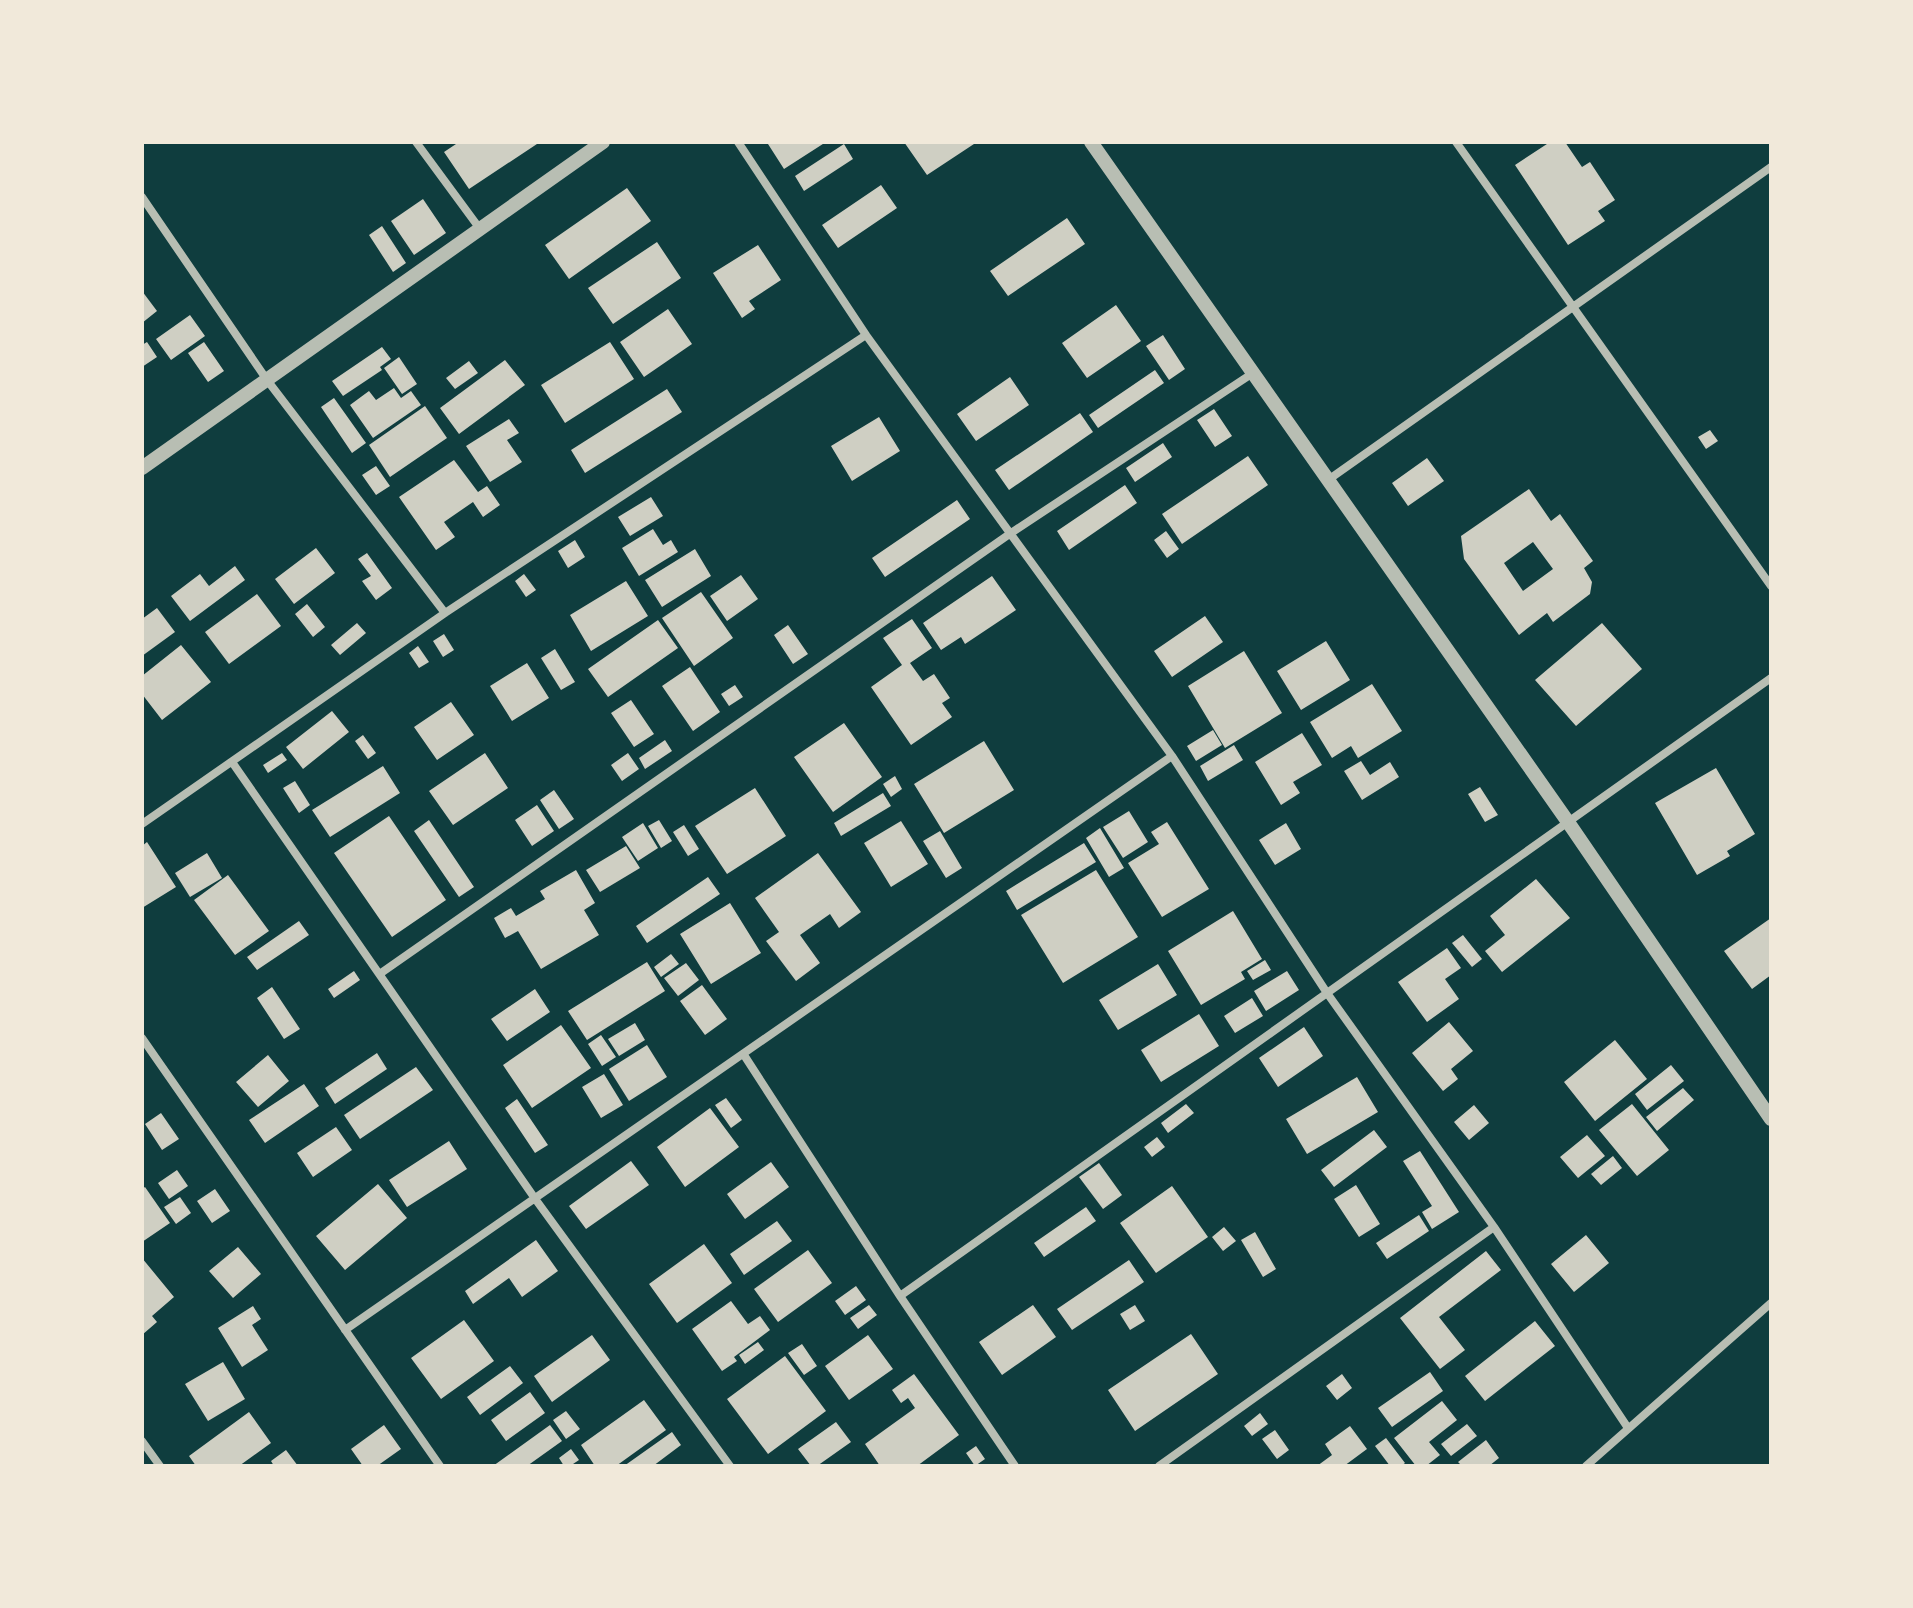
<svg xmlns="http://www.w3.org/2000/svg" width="1913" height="1608" font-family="'DejaVu Sans',sans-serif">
	<rect width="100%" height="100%" fill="#0f3d3e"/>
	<path fill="#cfcfc3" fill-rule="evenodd" d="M459,142H540L469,189L444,152Z
		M770,142H826L784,169L768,144Z
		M904,142H977L927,175Z
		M1550,142H1565L1582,167L1590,162L1615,200L1598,211L1605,221L1568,245L1515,165Z
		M844,144L853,159L804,191L795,176Z
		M881,185L897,208L838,248L822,225Z
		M627,188L651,221L569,279L545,245Z
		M423,199L446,233L414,255L391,221Z
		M1067,218L1085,244L1008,296L990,271Z
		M382,226L406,263L393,272L369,235Z
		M657,242L681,278L613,324L588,288Z
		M758,245L781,280L749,301L755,309L742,318L713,273Z
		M142,291L157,311L142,323Z
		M1116,305L1141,341L1087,378L1062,343Z
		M668,309L692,344L644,377L620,342Z
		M190,315L205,336L171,360L156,339Z
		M1163,335L1185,369L1169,380L1146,346Z
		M147,342L157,357L142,367V345Z
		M204,342L224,371L208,382L188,353Z
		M610,342L634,379L565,423L541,385Z
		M382,347L391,359L380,367L382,370L343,396L332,381Z
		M399,357L417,384L402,394L384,368Z
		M505,360L525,385L459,434L440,408Z
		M469,361L478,373L455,389L446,378Z
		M1155,370L1164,383L1098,428L1089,415Z
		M1010,377L1029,405L976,441L957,414Z
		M394,388L401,398L411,391L421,405L373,438L350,405L369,391L376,400Z
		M667,389L682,412L585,473L571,450Z
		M334,398L366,443L352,453L321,407Z
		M425,406L447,438L390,477L369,445Z
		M1214,409L1232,436L1215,447L1197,420Z
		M1080,413L1093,432L1009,490L995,470Z
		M879,417L900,451L852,481L831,446Z
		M509,419L519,433L507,440L522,462L490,482L466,446Z
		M1710,430L1718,441L1706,449L1698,437Z
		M1163,443L1172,457L1135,482L1126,468Z
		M1248,456L1268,485L1182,544L1162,514Z
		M1427,458L1444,481L1408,506L1392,483Z
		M454,460L478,492L487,486L500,505L483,517L473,502L444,522L455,537L436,550L399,497Z
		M376,466L390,486L376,495L362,475Z
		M1125,485L1137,503L1069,550L1057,531Z
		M1529,489L1551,521L1560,514L1593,561L1584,568L1592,582L1590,594L1553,622L1547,613L1519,635L1464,559L1461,536ZM1533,542L1553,569L1523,591L1504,563Z
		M651,497L663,516L630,536L618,517Z
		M957,500L970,519L885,577L872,558Z
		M653,529L663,545L671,540L678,552L639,576L622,548Z
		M1166,531L1179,549L1167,558L1154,540Z
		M575,540L585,557L568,568L558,551Z
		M316,548L335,573L294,604L275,579Z
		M695,549L711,576L662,607L645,580Z
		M367,553L392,588L376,600L362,581L371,576L358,559Z
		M235,566L245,580L190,621L171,596L200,574L209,586Z
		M524,574L536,590L526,597L515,581Z
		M741,575L758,599L727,621L710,596Z
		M992,576L1016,610L965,644L961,637L941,650L923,623Z
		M626,581L648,616L591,651L570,615Z
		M701,592L733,638L694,666L662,618Z
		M257,594L281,626L229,664L205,632Z
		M307,604L325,627L313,637L295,614Z
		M157,608L175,632L142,656V619Z
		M1205,616L1223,642L1172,677L1154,651Z
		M912,619L932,648L910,663L923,681L934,674L950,698L942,703L952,717L911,745L871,687L902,665L883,638Z
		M658,620L678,648L608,697L588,669Z
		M357,623L366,633L340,655L331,645Z
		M1602,623L1642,669L1576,726L1535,680Z
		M788,625L808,654L793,664L774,635Z
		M444,634L454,650L443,657L433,641Z
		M1326,641L1350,680L1301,710L1277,671Z
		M181,645L211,682L162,720L142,694V676Z
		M418,646L429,662L419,668L409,653Z
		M555,649L575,682L561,690L541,658Z
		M1244,651L1282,713L1225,748L1188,686Z
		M527,663L549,698L512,721L490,686Z
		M690,667L720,712L693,731L662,686Z
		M1372,684L1402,731L1358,758L1351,746L1332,758L1310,722Z
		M735,685L743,697L729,706L721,694Z
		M631,700L654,734L634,747L611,713Z
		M451,702L474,735L437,760L414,727Z
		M332,711L349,732L303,769L286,747Z
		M844,723L882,777L833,812L794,757Z
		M1213,730L1222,745L1196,761L1187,746Z
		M1302,733L1322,765L1293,782L1300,793L1281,805L1255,762Z
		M363,735L376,753L368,759L355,741Z
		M665,740L672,751L645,769L639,758Z
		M984,741L1014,790L944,833L914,784Z
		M1234,745L1243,760L1208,781L1200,766Z
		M282,753L287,760L268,773L263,765Z
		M485,753L508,788L453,825L429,791Z
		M628,753L639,769L622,781L611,765Z
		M1361,761L1370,775L1390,762L1399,777L1362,800L1344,771Z
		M383,766L400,793L330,837L312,810Z
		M1716,768L1755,834L1727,851L1730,856L1697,875L1655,803Z
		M895,776L902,789L891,797L883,784Z
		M295,781L310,805L299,813L283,788Z
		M1480,787L1498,815L1485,822L1468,794Z
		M755,788L786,836L727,874L695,826Z
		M554,790L574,819L559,829L540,800Z
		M883,793L891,806L841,836L834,823Z
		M537,805L554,831L532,846L515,820Z
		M1129,811L1148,842L1123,858L1103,827Z
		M389,816L446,900L392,937L334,853Z
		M429,820L474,887L459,897L414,831Z
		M659,820L672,841L661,848L648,826Z
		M901,821L928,864L891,887L864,843Z
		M1167,822L1209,889L1162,917L1128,863L1159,844L1151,832Z
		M643,823L658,848L638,861L622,837Z
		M1286,823L1301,849L1275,865L1259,840Z
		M684,825L699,849L688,856L673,832Z
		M1100,828L1124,868L1109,877L1086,838Z
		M940,831L962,868L946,878L923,841Z
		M147,842L176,887L142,908V846Z
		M1084,843L1096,862L1017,910L1006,891Z
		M626,846L640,868L600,892L586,870Z
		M207,853L222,878L190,897L175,873Z
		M818,853L861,912L839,928L830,914L800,935L820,963L796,981L766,941L779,932L755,898Z
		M576,870L595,903L584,910L599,935L541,969L518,931L505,938L494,918L511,908L516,916L545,899L540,891Z
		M1096,870L1138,937L1063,983L1021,915Z
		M228,875L269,931L235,955L194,900Z
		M708,877L720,894L647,943L636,926Z
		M1536,879L1570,918L1502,972L1485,951L1505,935L1490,916Z
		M730,903L761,953L711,984L680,934Z
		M1233,911L1262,959L1241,972L1245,979L1201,1005L1168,951Z
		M1771,918V975L1752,989L1724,951Z
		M299,921L309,935L257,970L247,957Z
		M1463,935L1482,959L1472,967L1452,943Z
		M1447,948L1461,968L1445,979L1459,999L1427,1022L1398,982Z
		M671,954L679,964L661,977L654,967Z
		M1265,960L1271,970L1253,980L1247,971Z
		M647,962L665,991L587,1040L568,1011Z
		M686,963L699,980L678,996L664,978Z
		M1158,964L1177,995L1118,1030L1099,1000Z
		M354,971L360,980L334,998L328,989Z
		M1287,971L1299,990L1266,1011L1254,991Z
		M702,985L727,1019L705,1035L680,1001Z
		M272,987L300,1029L284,1039L257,998Z
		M535,989L550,1012L507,1041L491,1019Z
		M1252,998L1263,1016L1235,1033L1224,1016Z
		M1199,1014L1219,1046L1161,1082L1141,1050Z
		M1449,1022L1473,1051L1451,1069L1458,1079L1443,1091L1412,1053Z
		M635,1023L645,1040L619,1056L608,1039Z
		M561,1025L591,1068L532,1108L503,1065Z
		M1304,1027L1323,1056L1278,1087L1259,1058Z
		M601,1035L616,1057L602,1066L588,1044Z
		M1615,1040L1647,1079L1595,1121L1564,1082Z
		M647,1045L667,1077L629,1101L609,1069Z
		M377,1053L387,1069L335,1104L325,1088Z
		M268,1055L289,1081L258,1107L236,1082Z
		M1671,1065L1684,1081L1647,1110L1635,1094Z
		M416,1067L433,1090L360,1139L344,1115Z
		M604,1074L623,1105L601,1118L582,1087Z
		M1357,1077L1378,1112L1307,1154L1286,1119Z
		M304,1084L319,1106L265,1143L249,1120Z
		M1683,1088L1694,1100L1657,1131L1646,1117Z
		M726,1098L742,1120L731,1128L715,1105Z
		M517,1099L548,1145L535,1153L505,1108Z
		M1186,1104L1194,1113L1168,1133L1161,1123Z
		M1632,1104L1669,1150L1637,1176L1599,1130Z
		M1474,1105L1489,1123L1469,1140L1454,1122Z
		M710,1108L739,1147L685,1187L657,1147Z
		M161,1113L179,1139L162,1150L145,1124Z
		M336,1127L352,1150L313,1177L297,1153Z
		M1374,1130L1387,1147L1334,1187L1321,1170Z
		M1587,1135L1605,1156L1578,1178L1560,1157Z
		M1157,1137L1165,1147L1152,1157L1144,1147Z
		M449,1141L467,1169L407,1207L389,1180Z
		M1420,1151L1459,1212L1432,1229L1422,1212L1432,1206L1403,1161Z
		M1613,1156L1622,1168L1601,1185L1591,1174Z
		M631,1161L649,1185L586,1229L569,1206Z
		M771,1162L789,1187L745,1219L727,1194Z
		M1099,1163L1122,1195L1103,1209L1079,1177Z
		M177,1170L188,1186L169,1199L158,1183Z
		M378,1184L407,1218L345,1270L316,1236Z
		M1356,1185L1380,1224L1359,1237L1334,1199Z
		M1172,1186L1208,1237L1156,1273L1120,1223Z
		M145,1187L170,1223L142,1242V1189Z
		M215,1189L230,1211L212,1223L197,1201Z
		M180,1197L191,1213L176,1224L164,1207Z
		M1086,1207L1096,1221L1044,1257L1034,1243Z
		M1419,1215L1429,1231L1387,1259L1376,1243Z
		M777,1221L792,1241L744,1275L730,1254Z
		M1224,1227L1236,1241L1223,1251L1212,1237Z
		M1255,1232L1276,1269L1263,1277L1241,1240Z
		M1586,1235L1609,1263L1574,1292L1551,1264Z
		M536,1240L558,1271L522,1297L509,1278L473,1304L465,1291Z
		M704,1244L732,1283L677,1323L649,1284Z
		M238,1247L261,1274L233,1298L209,1271Z
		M808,1250L832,1283L778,1322L754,1289Z
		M1486,1251L1501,1270L1439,1317L1465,1350L1440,1369L1400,1318Z
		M142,1258L174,1297L152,1316L157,1322L142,1335Z
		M1129,1260L1144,1282L1072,1330L1057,1309Z
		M856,1286L866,1300L845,1315L835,1301Z
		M731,1301L748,1324L760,1316L770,1330L734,1357L737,1361L722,1371L692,1329Z
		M869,1305L877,1315L858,1329L850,1318Z
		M1033,1305L1056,1337L1002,1375L979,1342Z
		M1135,1305L1145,1321L1130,1330L1120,1314Z
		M253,1306L261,1319L252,1325L268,1350L242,1367L218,1328Z
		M464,1320L494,1361L441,1399L411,1358Z
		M1535,1321L1555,1346L1485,1401L1465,1376Z
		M1191,1334L1218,1374L1135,1431L1108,1390Z
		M592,1335L610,1360L552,1402L534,1376Z
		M868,1335L893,1369L849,1400L825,1366Z
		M758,1342L764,1350L745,1364L739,1355Z
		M802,1344L817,1366L804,1375L788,1353Z
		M785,1356L826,1411L768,1454L727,1399Z
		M223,1362L245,1399L208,1421L185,1384Z
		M510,1366L523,1383L480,1415L467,1397Z
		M1430,1372L1443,1391L1392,1427L1378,1408Z
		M914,1374L959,1435L917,1466H880L865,1444L915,1408L908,1398L901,1403L892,1390Z
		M1342,1374L1352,1388L1337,1400L1326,1386Z
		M530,1392L545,1413L506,1441L491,1420Z
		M644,1400L666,1430L616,1466H595L581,1445Z
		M1442,1401L1457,1420L1429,1442L1440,1455L1426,1466H1416L1394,1438Z
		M566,1411L580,1429L566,1439L553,1420Z
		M249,1412L271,1443L239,1466H196L189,1456Z
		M1260,1413L1268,1424L1252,1436L1244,1426Z
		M836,1422L851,1442L817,1466H811L798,1449Z
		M1467,1424L1477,1436L1451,1456L1441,1444Z
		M384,1425L401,1449L377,1466H363L351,1449Z
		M550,1425L562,1441L527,1466H493Z
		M1350,1426L1367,1449L1344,1466H1317L1332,1455L1325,1444Z
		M1275,1430L1289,1450L1277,1459L1262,1439Z
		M672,1432L681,1445L653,1466H624Z
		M1386,1438L1405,1463L1401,1466H1390L1375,1446Z
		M1486,1440L1499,1458L1489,1466H1462L1458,1462Z
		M976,1446L985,1459L975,1466L966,1453Z
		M571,1449L579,1460L570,1466H564L559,1458Z
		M286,1450L298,1466H274L271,1461Z"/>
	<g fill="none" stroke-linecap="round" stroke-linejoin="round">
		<path stroke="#b8beb3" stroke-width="8" d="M416,142L480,229
			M738,142L866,335L1172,756L1327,993L1494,1227L1628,1428
			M1456,142L1771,586
			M142,197L267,380L445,613
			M1328,480L1771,167
			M232,762L536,1200L730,1466
			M142,824L445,613L866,335
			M381,973L1011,533L1253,373
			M142,1038L440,1466
			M744,1055L900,1296L1015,1466
			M900,1296L1771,678
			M345,1330L1172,756
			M142,1441L160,1466
			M1159,1466L1494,1227
			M1586,1466L1771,1303"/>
		<path stroke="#b8beb3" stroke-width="14" d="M1091,142L1568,822L1771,1119
			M142,468L603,142"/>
	</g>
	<rect width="1913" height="1608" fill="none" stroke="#f1e9da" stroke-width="288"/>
</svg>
